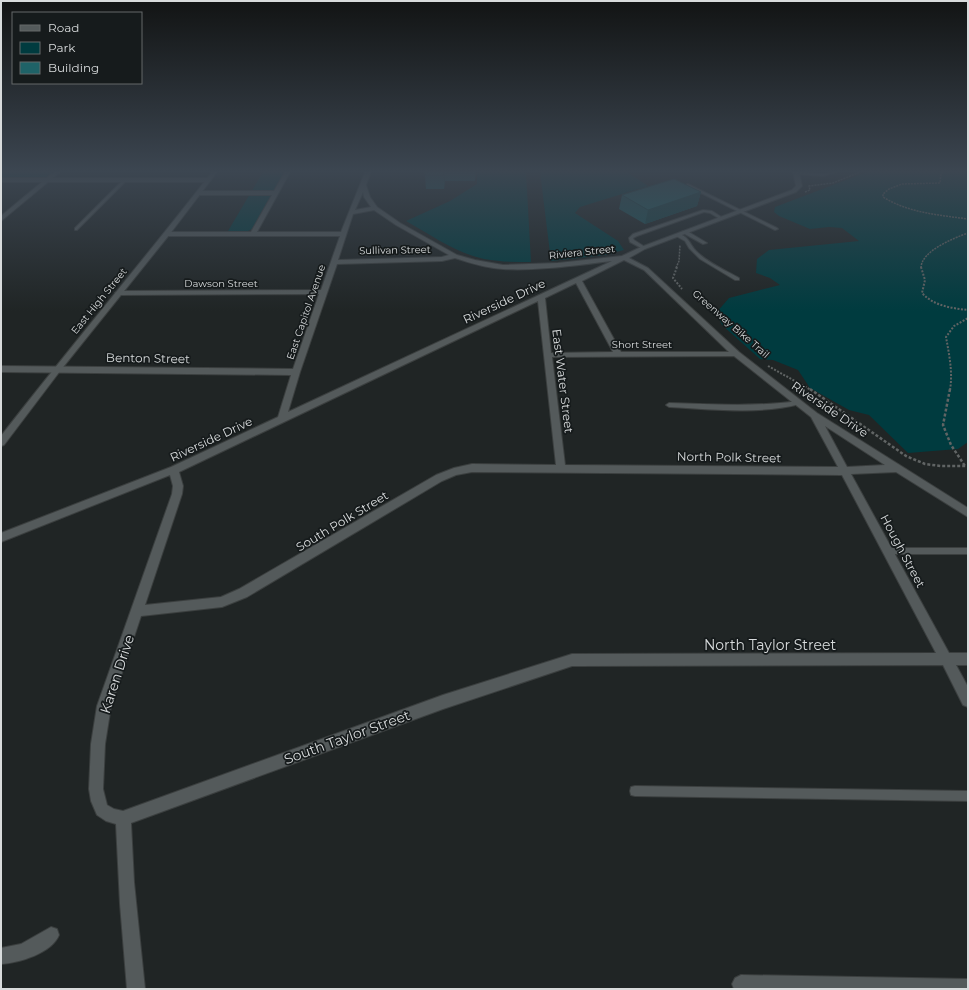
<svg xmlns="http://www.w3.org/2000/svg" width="969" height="990" font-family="Montserrat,sans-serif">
	<rect width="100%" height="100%" fill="#202525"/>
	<path fill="#003b3f" d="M1,172H54L45,178H1Z
		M263,172H285L252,229L248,231H228Z
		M477,172H526L531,262C515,262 500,262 484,259C456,253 431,235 406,221L450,201L477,184Z
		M540,172H627L648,186L580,207L575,213L618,241L624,250L605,255L551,261Z
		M867,172H968V442L958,449L908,453L869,415L849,410L810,388L798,370L773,360L760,359L722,325L716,313L729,298L780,285L770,278L756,273L757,259L769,250L859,241L842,228L829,227L810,229L779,216L774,212L775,207Z"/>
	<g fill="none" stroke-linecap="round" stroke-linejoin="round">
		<defs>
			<path id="service" d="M796,172L823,174L836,172L823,176L797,174Z
				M124,179L127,180L77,230H75V228Z
				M688,184L777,228L778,229L775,230L687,186V184Z
				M703,210L712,211L723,218L720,219L710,213L704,212L637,236L633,238L634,240L645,247V249H643L630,242L629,238L633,234Z
				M683,231H687L707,243L703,244L683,233Z
				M676,234C688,234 690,245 696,251C708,263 725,270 739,278V280H735L700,259L689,248L685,241L676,236Z
				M798,401L801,403L800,404C758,415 712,409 669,407L666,405L669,403C712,404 755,407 798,401Z
				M888,548H968V554H888L885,553L884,551L885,549Z
				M635,786L968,791V801L635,796L631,795L630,791L631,787Z"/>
			<path id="minor" d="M285,172H290L257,232H341L365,172H371L366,185L370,197L377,207L400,223L457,255L475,260L503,265L558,263L622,256L641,247L792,190L796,186L793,172H799L802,186L796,192L645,249L629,258L648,268L739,352L817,413L968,508V517L896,472L851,474L949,653H968V665H956L968,687V707L963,705L943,665L572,666L443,709L131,823L134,882L145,989H127L120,904L116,824L106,821L97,815L91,801L89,789L91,744L97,706L172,494L173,486L170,475L1,542V533L171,467L278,417L291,375L1,372V366L293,369L319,294L119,295L115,293L119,291L321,290L340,236H167L164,234L167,232H251L272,195H199L196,193L199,191H274ZM363,192L364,197L371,207L355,210ZM374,210L396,225L449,255L442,257L338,260L353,214ZM455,258C470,263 487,268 503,269C538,271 577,265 612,261L288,412L300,372L337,264L442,261ZM624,260L644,270L729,352H621L582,281ZM576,283L613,352L551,353L545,298ZM538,301L556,465L472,464L454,468L436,475L239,589L221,597L145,605L182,494L183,486L179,472ZM734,356L811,417L838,467L565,465L552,357ZM825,426L885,465L847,467ZM472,472L842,475L936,653L572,654L443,695L123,811L114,809L107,805L103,789L105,744L111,706L141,616L222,607L247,597L442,481L456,475Z
				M1,178H208L211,180L208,182H1Z
				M51,927L57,929L59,935C52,953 19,963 1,964V948L21,944Z
				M741,975L968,979V989H734L732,984L735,978Z"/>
			<path id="secondary" d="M54,172H60L1,221V216Z
				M212,172H217L169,235L60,371L4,445L1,446V436C70,347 143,261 212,172Z"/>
		</defs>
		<use href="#service" stroke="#3b3f3f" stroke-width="2"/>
		<use href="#minor" stroke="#3b3f3f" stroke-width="2"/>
		<use href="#secondary" stroke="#3b3f3f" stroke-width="2"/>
		<path stroke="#606464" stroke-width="1.5" stroke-dasharray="2 1" stroke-linecap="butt" d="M943,172L941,174L940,183L902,184L889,189L883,194V197C909,213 939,215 968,219
			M805,192L810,190L809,186L833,183L860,172
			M676,268L679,261L680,245
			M921,268C921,251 954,238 968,233"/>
		<path stroke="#606464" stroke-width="2" stroke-dasharray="2 1.5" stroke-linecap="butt" d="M677,267L673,278L682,289
			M921,267L925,280L922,293C934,306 951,308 968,310
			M768,366L811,390
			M950,390C953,372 949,354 946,337L954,326L968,318"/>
		<path stroke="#606464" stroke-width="2.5" stroke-dasharray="3 2" stroke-linecap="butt" d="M810,389L906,456L925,464L941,466H968
			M950,389L943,425L951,445L965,466"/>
		<use href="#service" fill="#545a5b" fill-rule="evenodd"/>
		<use href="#minor" fill="#545a5b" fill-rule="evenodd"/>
		<use href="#secondary" fill="#545a5b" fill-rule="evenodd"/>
	</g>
	<path fill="#1b5459" d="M425,172H476L475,181H445L444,189H426L425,175Z
		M701,192L697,206L645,224L619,209L622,195Z"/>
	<path fill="#164548" d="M444,172L445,181L444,189Z
		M701,192L697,206L645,224L648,210Z"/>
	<path fill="#1f6267" stroke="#164548" d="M425,172H444L443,175H425Z
		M674,179L701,192L648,210L622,195Z"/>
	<linearGradient id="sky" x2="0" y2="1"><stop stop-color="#121414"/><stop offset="0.55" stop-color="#3c4651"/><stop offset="1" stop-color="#3c4651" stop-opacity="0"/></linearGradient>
	<rect width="969" height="311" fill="url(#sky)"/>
	<g text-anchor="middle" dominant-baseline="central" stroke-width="3.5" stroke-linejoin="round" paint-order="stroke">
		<g font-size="10" fill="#d8dbdc" stroke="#161b1c">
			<text transform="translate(395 250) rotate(-1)">Sullivan Street</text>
			<text transform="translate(582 252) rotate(-6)">Riviera Street</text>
			<text x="221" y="283">Dawson Street</text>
			<text transform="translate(99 301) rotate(-51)">East High Street</text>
			<text transform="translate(306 312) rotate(-71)">East Capitol Avenue</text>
			<text transform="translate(731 324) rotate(41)">Greenway Bike Trail</text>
			<text x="642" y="344">Short Street</text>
		</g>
		<g font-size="12" fill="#d8dbdc" stroke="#161b1c">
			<text transform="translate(504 301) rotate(-25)">Riverside Drive</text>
			<text transform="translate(148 358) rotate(1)">Benton Street</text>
			<text transform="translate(563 381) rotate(83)">East Water Street</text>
			<text transform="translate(830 409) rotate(34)">Riverside Drive</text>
			<text transform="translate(211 439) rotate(-25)">Riverside Drive</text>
			<text transform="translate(729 457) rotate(1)">North Polk Street</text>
			<text transform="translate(342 521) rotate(-31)">South Polk Street</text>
			<text transform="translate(903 551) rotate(62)">Hough Street</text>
		</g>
		<g font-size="14" fill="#d8dbdc" stroke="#161b1c">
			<text x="770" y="645">North Taylor Street</text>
			<text transform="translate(117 674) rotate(-72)">Karen Drive</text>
			<text transform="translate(347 737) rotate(-20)">South Taylor Street</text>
		</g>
	</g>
	<rect width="969" height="990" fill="none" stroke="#d8dbdc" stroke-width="4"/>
	<rect x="12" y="12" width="130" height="72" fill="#161b1c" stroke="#646869"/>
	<rect x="20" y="25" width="20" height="6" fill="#545a5b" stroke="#646869"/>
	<text x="48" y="32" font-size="12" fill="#d8dbdc">Road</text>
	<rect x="20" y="42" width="20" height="12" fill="#003b3f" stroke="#646869"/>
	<text x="48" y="52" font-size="12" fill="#d8dbdc">Park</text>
	<rect x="20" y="62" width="20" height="12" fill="#1f6267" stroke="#646869"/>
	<text x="48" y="72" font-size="12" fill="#d8dbdc">Building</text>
</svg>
